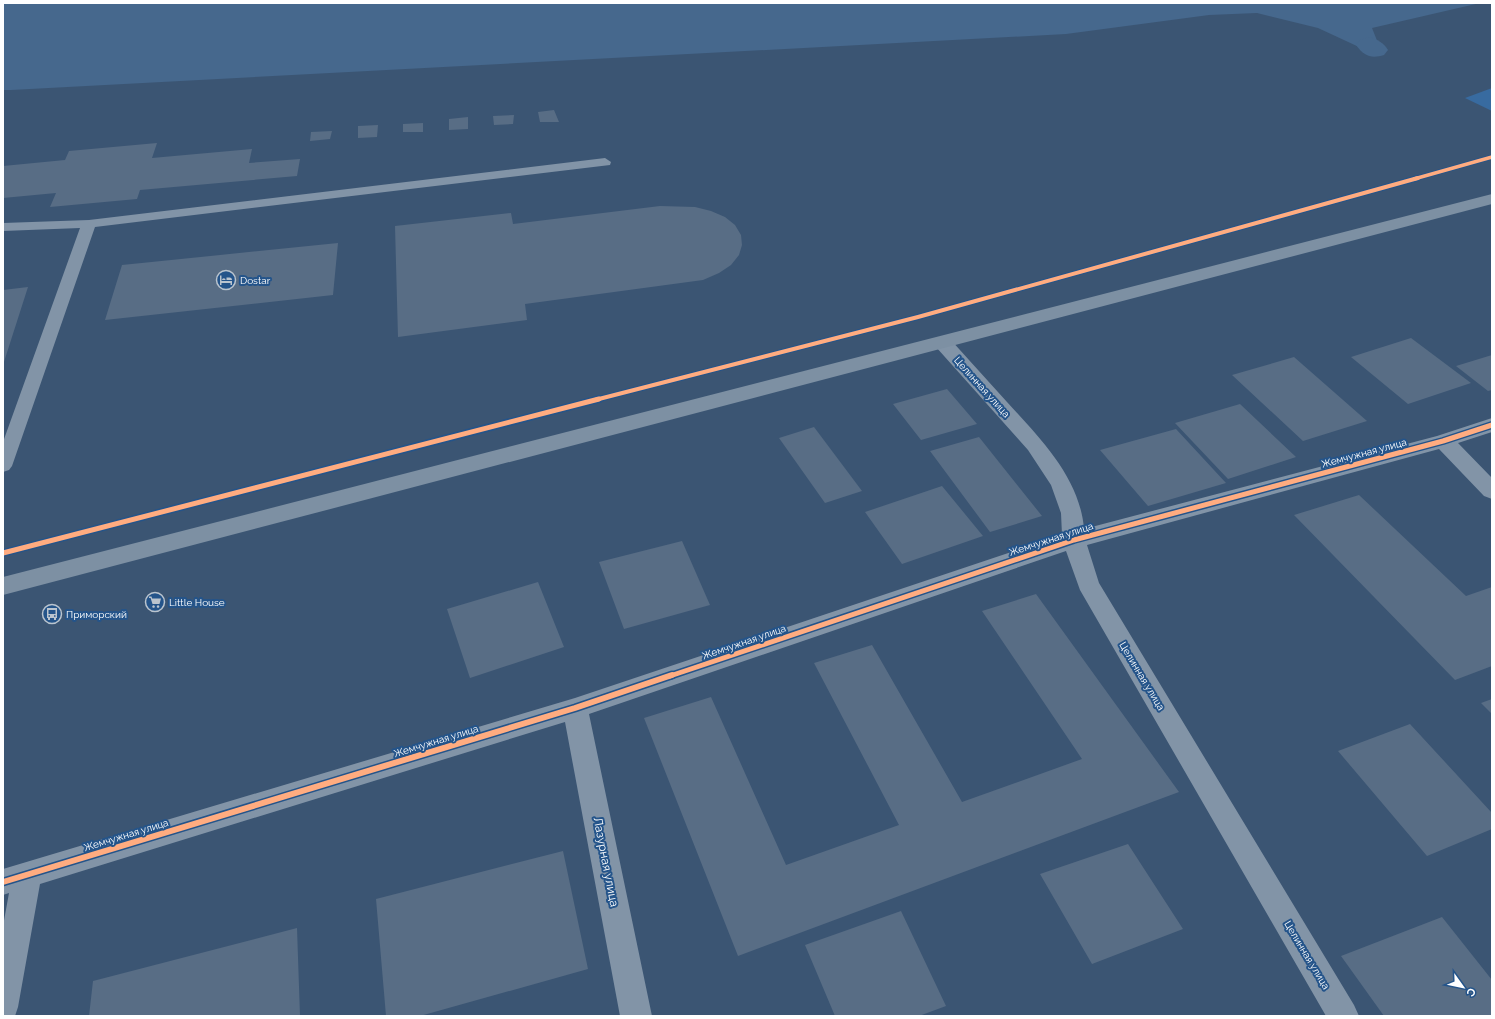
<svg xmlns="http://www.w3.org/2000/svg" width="1495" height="1019" font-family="Raleway,sans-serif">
	<rect width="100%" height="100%" fill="#3b5573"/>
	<path fill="#386ba0" d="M1492,88V111L1465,98Z"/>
	<path fill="#46688d" d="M3,3H1480L1372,28L1378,43L1359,47L1318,28L1257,13L1209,15L1066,34L11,90H3Z"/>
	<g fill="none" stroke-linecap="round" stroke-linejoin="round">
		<path fill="#46688d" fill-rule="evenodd" d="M1369,37C1378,40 1383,42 1388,50L1384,55C1371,59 1364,56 1356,45L1360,40Z"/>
	</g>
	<path fill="#586d85" d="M554,110L559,122H540L538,112Z
		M514,115L513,124L494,125L493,116Z
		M468,117V129L449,130V119Z
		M423,123V132H403V124Z
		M378,125L377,137L358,138V126Z
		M332,131L330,139L310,141L311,132Z
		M157,143L152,158L252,149L249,163L300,159L297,176L140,190L137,199L50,207L56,193L3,198V166L65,160L69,151Z
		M660,206L695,207L711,211L725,217L735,225L741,235L742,245L739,255L731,265L719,273L703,280L525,304L527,320L398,337L395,226L511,213L513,224Z
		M338,243L333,295L105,320L122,265Z
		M28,287L3,365V290Z
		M1411,338L1471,383L1408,404L1351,357Z
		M1492,355V390L1488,391L1456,366Z
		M1294,357L1367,421L1303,441L1232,375Z
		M947,389L977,424L921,440L893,404Z
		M1240,404L1296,457L1228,479L1175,423Z
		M814,427L862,491L825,503L779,438Z
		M1176,429L1226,483L1148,506L1100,450Z
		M979,437L1042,516L990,532L930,451Z
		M942,486L983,536L902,564L865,512Z
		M1359,495L1466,596L1492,587V666L1455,680L1294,515Z
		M682,541L710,605L624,629L599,562Z
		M538,582L564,647L470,678L447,609Z
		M1036,594L1179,792L738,956L644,718L711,697L786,865L899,825L814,663L872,645L962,802L1082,759L982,611Z
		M1492,699V714L1481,703Z
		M1410,724L1492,813V829L1427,856L1338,751Z
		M1128,844L1183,929L1092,964L1040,874Z
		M563,851L588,969L420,1016H386L376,899Z
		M901,911L946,1006L919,1016H835L805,945Z
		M1442,917L1492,980V1016H1384L1341,956Z
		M297,928L300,1016H89L93,981Z"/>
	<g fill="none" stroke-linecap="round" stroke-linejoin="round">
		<path fill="#8294a7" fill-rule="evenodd" d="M605,158L611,162L610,165L95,227L12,466L9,470L3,472V442L80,228L3,231V223L89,220Z"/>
		<path fill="#8294a7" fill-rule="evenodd" d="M943,337L950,339C969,360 988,381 1007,402C1040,438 1080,478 1084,529L1437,436L1492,418V432L1458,443L1492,478V499L1484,496L1439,449L1087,545L1099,583L1354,1005L1359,1016H1326L1080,590L1066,551L589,714L652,1016H620L565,722L40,884L18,1007L15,1016H3V926L9,893L3,895V869L575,698L1062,535L1061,513L1051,485L1028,450L936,347L933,343L936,339Z"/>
		<path fill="#7d90a3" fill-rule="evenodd" d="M1492,194V204L3,595V577Z"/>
		<defs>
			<path id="cycleway-far3" d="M1414,179L1492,157"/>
			<path id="cycleway-far2" d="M595,400L918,317L1418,178"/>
			<path id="cycleway-far1" d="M3,553L599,399
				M670,676L1074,540L1443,441L1492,425"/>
			<path id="cycleway" d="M3,882L575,708L672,675"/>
		</defs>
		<use href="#cycleway-far3" stroke="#24548a" stroke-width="5"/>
		<use href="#cycleway-far2" stroke="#24548a" stroke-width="6"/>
		<use href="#cycleway-far1" stroke="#24548a" stroke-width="8"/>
		<use href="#cycleway" stroke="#24548a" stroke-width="9"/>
		<use href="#cycleway-far3" stroke="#ffac80" stroke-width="3.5"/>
		<use href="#cycleway-far2" stroke="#ffac80" stroke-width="4"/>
		<use href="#cycleway-far1" stroke="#ffac80" stroke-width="5"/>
		<use href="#cycleway" stroke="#ffac80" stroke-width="6"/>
	</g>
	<defs>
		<symbol id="hotel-ring" viewBox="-11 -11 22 22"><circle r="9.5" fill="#24548a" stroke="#bac4ce" stroke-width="1.5"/><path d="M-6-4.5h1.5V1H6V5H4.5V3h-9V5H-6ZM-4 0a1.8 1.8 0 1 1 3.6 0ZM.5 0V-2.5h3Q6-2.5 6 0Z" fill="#bac4ce"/></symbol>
		<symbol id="supermarket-ring" viewBox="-11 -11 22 22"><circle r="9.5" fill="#24548a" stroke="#bac4ce" stroke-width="1.5"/><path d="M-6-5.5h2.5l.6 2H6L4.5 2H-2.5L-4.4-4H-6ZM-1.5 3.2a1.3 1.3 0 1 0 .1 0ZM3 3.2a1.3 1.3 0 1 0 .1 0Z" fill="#bac4ce"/></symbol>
		<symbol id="bus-ring" viewBox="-11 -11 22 22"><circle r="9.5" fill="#24548a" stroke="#bac4ce" stroke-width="1.5"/><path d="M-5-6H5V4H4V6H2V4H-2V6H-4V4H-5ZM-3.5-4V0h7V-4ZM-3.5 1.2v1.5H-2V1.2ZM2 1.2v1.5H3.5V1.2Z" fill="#bac4ce"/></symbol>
	</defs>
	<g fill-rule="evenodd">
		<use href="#hotel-ring" x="215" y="269" width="22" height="22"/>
		<use href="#supermarket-ring" x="144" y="591" width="22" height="22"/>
		<use href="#bus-ring" x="41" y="603" width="22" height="22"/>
	</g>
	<g text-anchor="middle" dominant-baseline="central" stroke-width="4" stroke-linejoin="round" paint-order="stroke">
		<g font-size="10" fill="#fff" stroke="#24548a" text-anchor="start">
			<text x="240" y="280">Dostar</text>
			<text x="169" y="602">Little House</text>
			<text x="66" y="614">Приморский</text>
		</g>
		<g font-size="10" fill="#fff" stroke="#24548a">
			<text transform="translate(982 387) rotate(48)">Целинная улица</text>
			<text transform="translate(1364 453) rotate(-15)">Жемчужная улица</text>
			<text transform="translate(1051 539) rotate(-18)">Жемчужная улица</text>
			<text transform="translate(744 642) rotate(-19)">Жемчужная улица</text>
			<text transform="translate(1142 676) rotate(59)">Целинная улица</text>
			<text transform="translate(436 741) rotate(-17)">Жемчужная улица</text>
			<text transform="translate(126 835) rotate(-17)">Жемчужная улица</text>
			<text transform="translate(1307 955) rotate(59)">Целинная улица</text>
		</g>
		<g font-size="12" fill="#fff" stroke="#24548a">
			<text transform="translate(606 862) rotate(79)">Лазурная улица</text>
		</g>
	</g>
	<rect width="1495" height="1019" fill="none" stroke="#ffffff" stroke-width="8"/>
	<g transform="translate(1463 987) rotate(123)" stroke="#24548a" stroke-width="3" paint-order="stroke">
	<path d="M0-3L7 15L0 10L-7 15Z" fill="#ffffff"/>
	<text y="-6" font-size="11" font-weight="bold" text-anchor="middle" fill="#ffffff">С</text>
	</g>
</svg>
